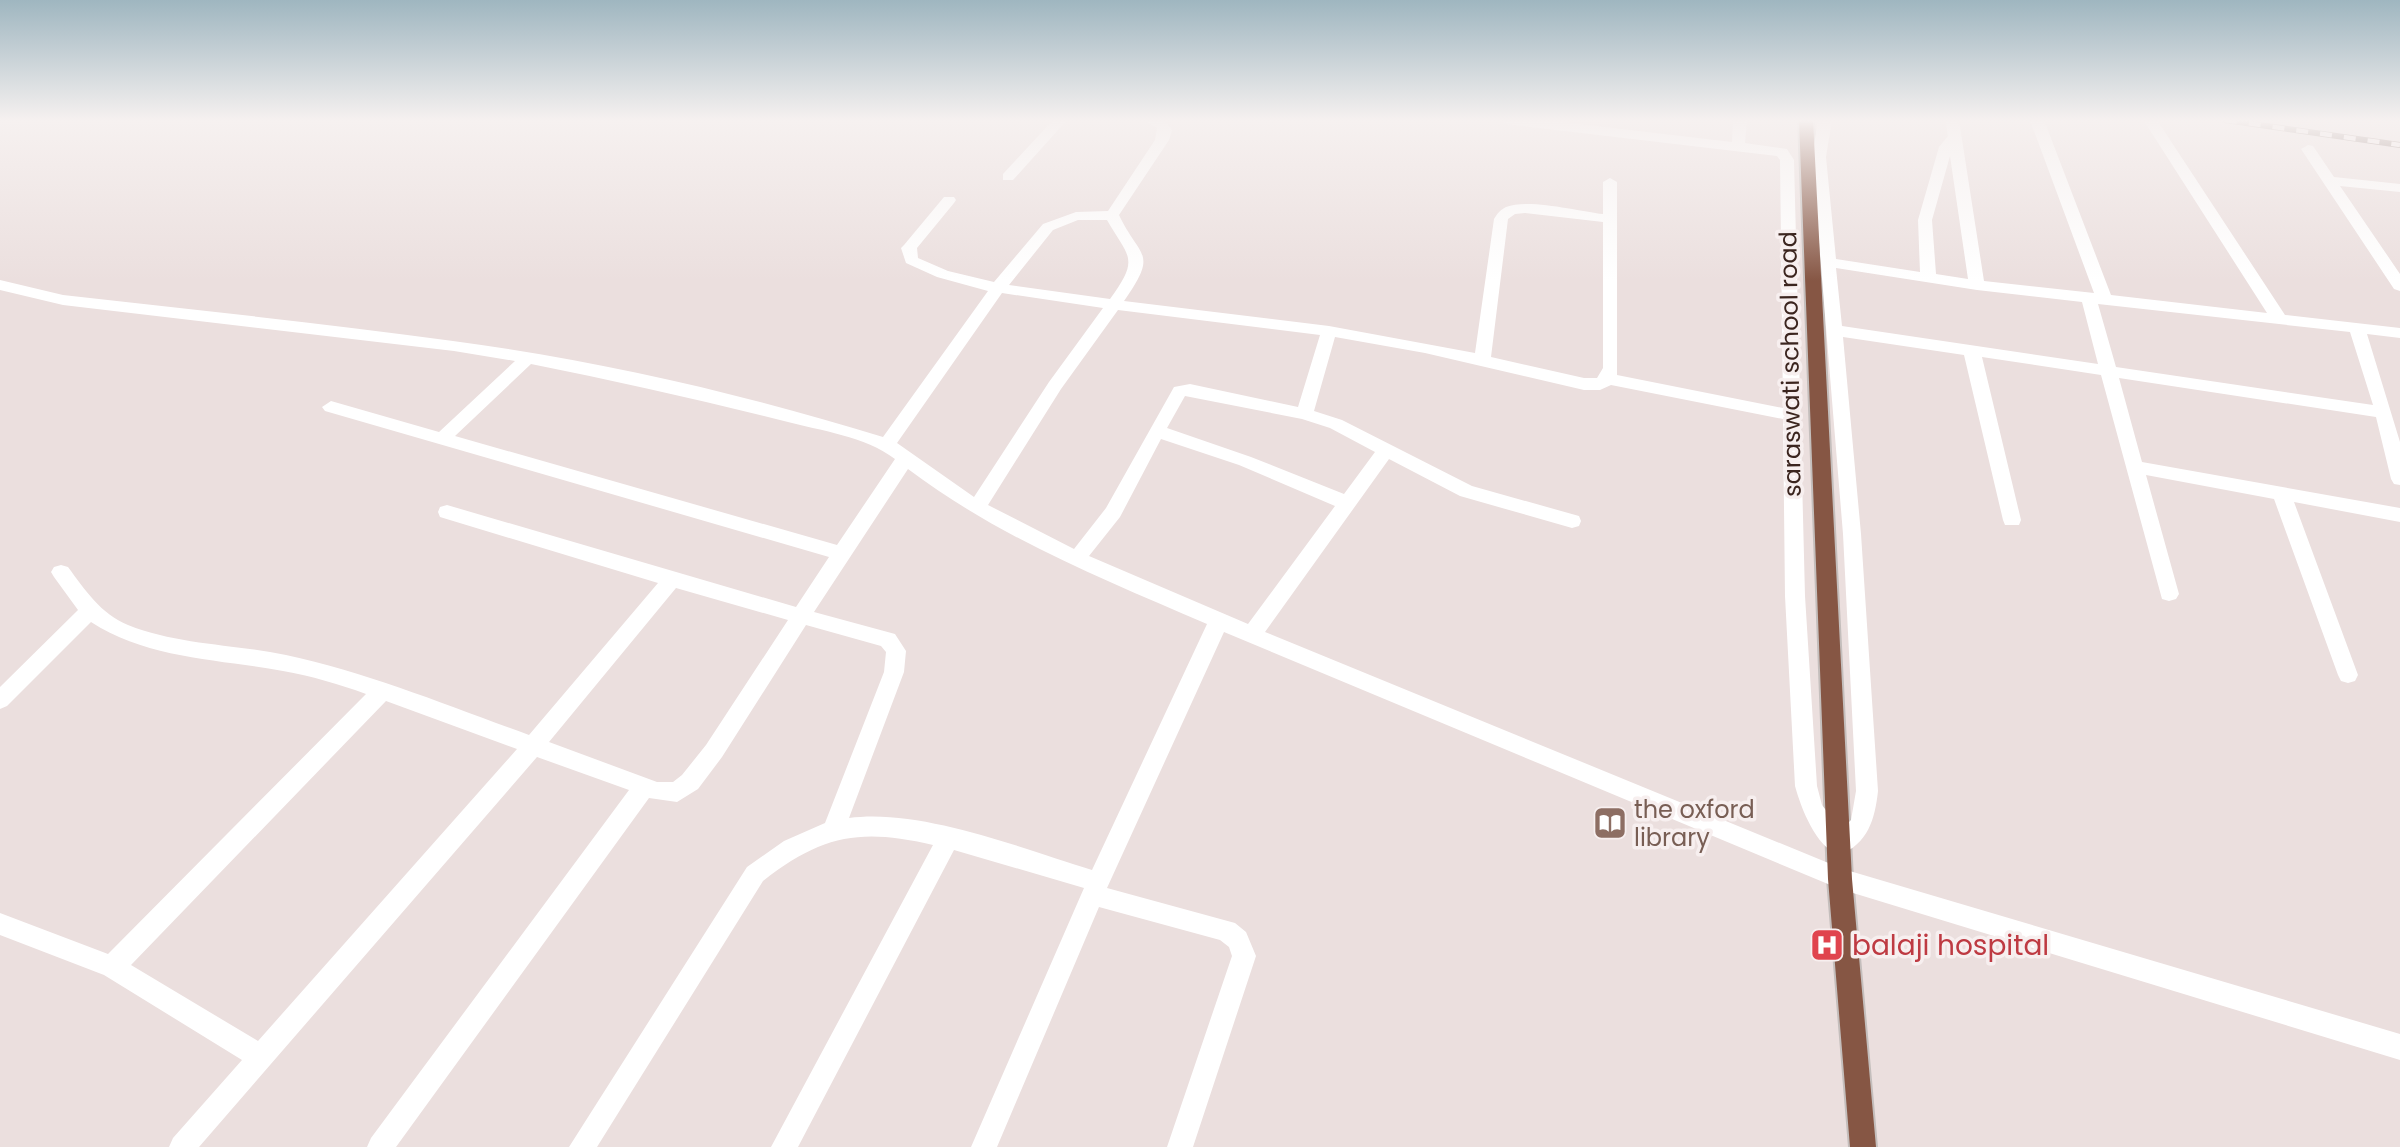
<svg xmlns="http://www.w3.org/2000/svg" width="2400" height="1147" font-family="Poppins,sans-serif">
	<rect width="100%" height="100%" fill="#ebdfde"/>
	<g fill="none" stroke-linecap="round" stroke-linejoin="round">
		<defs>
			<path id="trunk" d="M1799,120H1813L1852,879L1876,1147H1850L1828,879Z"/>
		</defs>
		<use href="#trunk" stroke="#c4bebc" stroke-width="4"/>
		<path fill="#fff" fill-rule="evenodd" d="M1053,120H1067L1013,180H1003V174Z
			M1144,120C1156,120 1167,118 1172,131L1169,140L1119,215C1140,259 1159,251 1124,301L1329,326L1475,353L1494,219C1497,214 1500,210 1506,207C1528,198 1578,211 1603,214V182L1610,178L1617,182V375L1783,408L1780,160L1777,156L1506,124L1500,120H1545L1732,142L1733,120H1747L1745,143L1787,149L1794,160L1805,596L1817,786L1822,805L1841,830L1851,820L1856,791L1843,534L1812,157L1818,120H1832L1826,157L1836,259L1920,272L1918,220L1939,147L1948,136L1945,120H1959L1984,281L2094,293L2030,120H2044L2111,295L2267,313L2144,121L2157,120L2285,315L2400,328V338L2367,334L2400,442V485L2394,484L2391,479L2376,417L2119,378L2142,462L2400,508V522L2294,502L2358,675L2355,681L2348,683L2341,681L2338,675L2274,499L2146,475L2179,594L2176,599L2169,601L2162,599L2101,375L1982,357L2021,520L2019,525H2005L2003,520L1964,355L1843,337L1861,534L1878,791C1875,819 1868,844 1839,855C1816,847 1801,808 1795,786L1785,596L1783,419L1611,385L1600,390H1584L1425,353L1335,337L1314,411L1342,420L1472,486L1579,516L1581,521L1579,526L1572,528L1460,496L1389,459L1265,632L1843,869L2400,1034V1060L1840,889L1224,632L1107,888L1235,923L1246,932L1256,956L1193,1147H1167L1232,956L1229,947L1220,940L1099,907L997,1147H971L1084,888L954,850L798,1147H771L933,845C860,828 822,835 763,881L597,1147H569L747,867L784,841L825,823L884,672L886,652L881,646L806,625L722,757L698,789L677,802L649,798L396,1147H367L371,1138L629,790L537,757L199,1147H169L173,1138L242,1060L104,975L0,935V913L108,954L366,694C339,684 311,676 283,671C218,659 148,659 91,622L7,706L0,709V687L78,610L54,577L51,572L54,567L61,565L68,567C85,590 101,614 128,625C178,645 233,644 286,655C369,673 449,706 529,735L658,583L440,517L438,512L440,507L447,505L796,607L829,557L325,411L322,407L331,401L439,432L515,361L454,351L63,305L0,290V280L63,295C193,310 324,323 453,341C598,360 744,394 883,437L988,291L937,277L906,263L901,248L904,245L944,197H954L956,200L954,203L917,248L918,258L948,271L994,282L1043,224L1076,212L1108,211L1155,140L1157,128ZM1950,156L1968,279L1936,274L1932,220ZM1525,213L1603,222V368L1597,378H1584L1491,357L1508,219L1515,214ZM1078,220H1107C1129,258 1140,258 1110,299L1009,285L1053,230ZM1836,268L1977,290L2082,302L2098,364L1842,326ZM1002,293L1103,308L1049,382L974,497L897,443ZM2098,304L2350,332L2373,405L2116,367ZM1118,310L1320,335L1298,407L1190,384L1174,387L1106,508L1074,549L988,505L1061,389ZM531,364C616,381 700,400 784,421C821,431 865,436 895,459L837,545L455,436ZM1185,396L1302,419L1330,428L1375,452L1344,494L1251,457L1167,428ZM1161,439L1239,465L1335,506L1248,624L1089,556L1120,517ZM908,469C998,537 1104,580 1207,624L1092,870C1023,849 921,808 849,818L904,672L906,651L895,634L814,612ZM676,588L788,620L706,745L682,775L673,782H657L549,742ZM386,701L517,749L258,1041L131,965Z
			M2308,145L2313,146L2334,177L2400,184V192L2340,186L2400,274V291L2394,289L2301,149Z"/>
		<use href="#trunk" fill="#865644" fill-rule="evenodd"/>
		<defs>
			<path id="rail" d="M2225,120L2400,145"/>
		</defs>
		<use href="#rail" stroke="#776059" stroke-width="6"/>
		<use href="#rail" stroke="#f7efef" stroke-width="4.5" stroke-dasharray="12" stroke-linecap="butt"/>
	</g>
	<linearGradient id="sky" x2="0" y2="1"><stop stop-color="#9fb6c0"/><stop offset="0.43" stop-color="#f6f1f0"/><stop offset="1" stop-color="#f6f1f0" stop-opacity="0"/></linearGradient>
	<rect width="2400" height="281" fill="url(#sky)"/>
	<defs>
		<symbol id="library-square" viewBox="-11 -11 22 22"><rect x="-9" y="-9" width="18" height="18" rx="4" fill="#8d6e63" stroke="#f7efef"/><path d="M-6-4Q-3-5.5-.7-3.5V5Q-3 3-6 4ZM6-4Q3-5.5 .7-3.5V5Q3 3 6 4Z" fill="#fff"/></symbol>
		<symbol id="hospital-square" viewBox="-11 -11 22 22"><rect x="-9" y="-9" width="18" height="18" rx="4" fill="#e0444e" stroke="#f7efef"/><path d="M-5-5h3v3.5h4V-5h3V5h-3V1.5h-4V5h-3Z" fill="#fff"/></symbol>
	</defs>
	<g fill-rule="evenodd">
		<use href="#library-square" x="1591" y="804" width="38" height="38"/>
		<use href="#hospital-square" x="1808" y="926" width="38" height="38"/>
	</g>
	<g text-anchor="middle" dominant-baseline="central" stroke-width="7" stroke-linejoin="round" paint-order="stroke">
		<g font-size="24" fill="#3b251f" stroke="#f7efef">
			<text transform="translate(1790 364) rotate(-91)">saraswati school road</text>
		</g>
		<g font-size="24" fill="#785e54" stroke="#f7efef" text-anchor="start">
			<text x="1634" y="809">the oxford<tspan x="1634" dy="28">library</tspan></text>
		</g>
		<g font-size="28" fill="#be3a42" stroke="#f7efef" text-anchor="start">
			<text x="1852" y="945">balaji hospital</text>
		</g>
	</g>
</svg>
